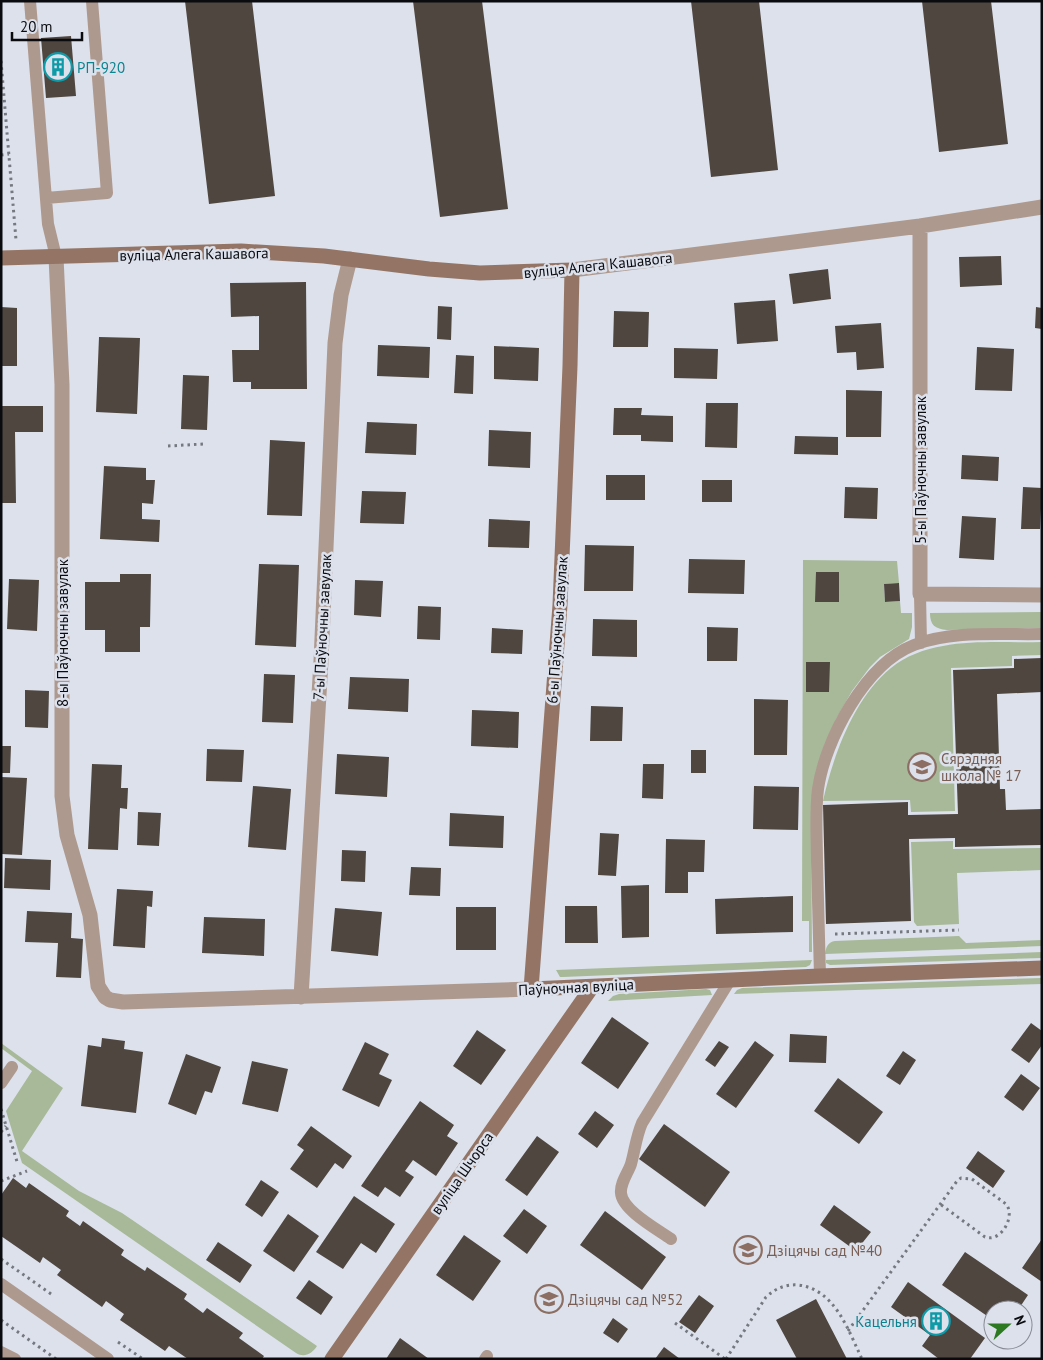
<svg xmlns="http://www.w3.org/2000/svg" width="1043" height="1360" font-family="'PT Sans',sans-serif">
	<rect width="100%" height="100%" fill="#dce1ec"/>
	<path fill="#a7b999" d="M803,560L897,561L899,583L884,584L885,602L900,601L901,613H912V627L909,639L880,657L870,667L852,691L836,719L811,818L812,952H809V921H802Z
		M1042,612V628L947,630C935,629 930,625 930,613Z
		M1042,642V655L1012,656V666L951,668L955,811L911,812L910,800L823,801C833,756 854,698 891,668C905,656 925,649 943,646C975,640 1009,643 1042,642Z
		M953,841V849L1042,848V870L957,873L959,924L917,926L914,922L911,842Z
		M959,936L966,943L1042,940V946L825,954C826,947 828,942 835,941Z
		M1042,952V958L830,965L826,963V960Z
		M812,960L810,965L806,967L563,977H560L556,970Z
		M1042,978V984L734,994L737,990L742,988Z
		M706,989L710,990L712,995L608,1001L613,996L619,994Z
		M1,1043L63,1088L22,1151L79,1191L122,1213L317,1346C312,1354 304,1358 296,1353L22,1163L6,1111L32,1071L1,1048Z"/>
	<path fill="#4f4640" d="M185,1H252L275,196L209,204Z
		M413,1H482L508,209L440,217Z
		M691,1H759L778,170L711,177Z
		M922,1H991L1008,144L939,152Z
		M71,36L76,96L46,98L41,38Z
		M1001,256L1002,285L960,287L959,257Z
		M828,269L831,299L793,304L789,274Z
		M306,282L307,389H251V382H233L232,350H259V316L231,317L230,283Z
		M775,300L778,341L737,344L734,303Z
		M438,306L452,307L451,340L437,339Z
		M1,307L17,308V366H1Z
		M1036,307L1042,308V329L1035,328Z
		M614,311L649,312L648,347H613Z
		M881,323L884,368L857,370L856,352L837,353L835,326Z
		M99,337L140,338L137,414L96,412Z
		M378,345L430,347L429,378L377,376Z
		M494,346L539,348L538,381L494,379Z
		M977,347L1014,349L1012,391L975,390Z
		M674,348L718,349L717,379L674,378Z
		M456,355L474,356L473,394L454,393Z
		M183,375L209,376L207,430L181,429Z
		M846,390L882,391L881,437H846Z
		M706,403H738L737,448L705,447Z
		M1,406H43V432H15L16,503H1Z
		M614,408H642L641,415L673,416V442L641,441V435H613Z
		M367,422L417,424L416,455L365,453Z
		M489,430L531,432L530,468L488,466Z
		M795,436L838,437V455L794,454Z
		M270,440L305,442L302,516L267,515Z
		M962,455L999,457L998,481L961,479Z
		M104,466L146,468V480H155L153,504L142,503V519L160,520L159,542L100,539Z
		M606,475H645V500H606Z
		M702,480H732V502H702Z
		M845,487L878,488L877,519L844,518Z
		M1023,487L1042,488L1040,529H1021Z
		M362,491L406,492L404,524L360,523Z
		M962,516L996,518L994,560L959,558Z
		M489,519L530,521L529,548L488,547Z
		M585,545L634,546L633,591H584Z
		M689,559L745,560L744,594L688,593Z
		M259,564L299,565L296,647L255,645Z
		M816,572H839V602H815Z
		M120,574H151L150,627H140V652H105V630H85V582H120Z
		M9,579L39,580L37,631L7,629Z
		M355,580L383,581L381,617L354,615Z
		M899,583L900,601L885,602L884,584Z
		M418,606L441,607L440,640L417,639Z
		M593,619L637,620V657L592,656Z
		M707,627L738,628L737,661H707Z
		M492,628L523,630L522,654L491,653Z
		M1042,658V692L997,694L1000,789H1005L1006,810L1042,809V845L955,847V838L909,839L911,921L826,924L823,805L908,802V815L958,814L953,670L1014,668V659Z
		M806,662H830L829,692H806Z
		M264,674L295,675L293,723L262,722Z
		M350,677L409,679L408,712L348,709Z
		M25,690L49,691L48,728L25,727Z
		M754,699L788,700L787,755H754Z
		M591,706L623,707L622,741H590Z
		M472,710L519,712L518,748L471,746Z
		M1,746H11L10,773H1Z
		M207,749L244,750L242,782L206,781Z
		M691,750H706V773H691Z
		M337,754L389,757L387,797L335,794Z
		M92,764L122,765L121,788H128L127,809L120,808L118,850L88,849Z
		M643,764H664L663,799L642,798Z
		M1,777L27,778L22,855L1,854Z
		M253,786L291,789L286,850L248,847Z
		M754,786L799,787L798,830L753,829Z
		M138,812L161,813L159,846L137,845Z
		M450,813L504,816L503,848L449,846Z
		M600,833L619,834L616,876L598,875Z
		M666,839L705,840L704,872H688V893H665Z
		M342,850L366,851L365,882L341,881Z
		M5,858L51,860L50,890L4,888Z
		M411,867L441,868L440,896L409,895Z
		M649,885V937L622,938L621,886Z
		M117,889L153,891L152,907L147,906L145,948L113,946Z
		M793,896V932L716,934L715,899Z
		M565,906H597L598,943H565Z
		M456,907H496V950H456Z
		M335,908L382,912L378,956L331,951Z
		M27,911L72,913L71,938L83,939L81,978L56,977L58,943L25,942Z
		M204,917L265,919L264,956L202,953Z
		M612,1017L649,1043L618,1089L581,1063Z
		M1031,1023L1042,1031V1045L1029,1063L1011,1050Z
		M477,1030L506,1050L481,1085L453,1066Z
		M790,1034L827,1036L826,1063L789,1062Z
		M102,1038L125,1041L124,1049L143,1052L136,1113L81,1106L88,1045L101,1047Z
		M719,1041L729,1047L715,1067L705,1060Z
		M755,1041L774,1055L736,1108L716,1094Z
		M365,1042L389,1054L379,1074L392,1080L379,1107L342,1090Z
		M903,1051L916,1060L900,1085L886,1076Z
		M186,1054L221,1067L212,1093L205,1091L196,1115L168,1104Z
		M252,1061L288,1069L278,1112L242,1104Z
		M1021,1074L1040,1088L1023,1111L1004,1097Z
		M838,1078L883,1112L859,1144L814,1111Z
		M420,1101L454,1125L447,1136L458,1143L436,1176L413,1160L405,1171L414,1177L400,1197L385,1187L378,1197L361,1186Z
		M595,1111L614,1125L597,1148L578,1134Z
		M664,1124L730,1172L705,1207L639,1159Z
		M311,1126L352,1156L343,1169L335,1163L317,1188L290,1169L304,1150L297,1145Z
		M537,1136L559,1152L527,1196L505,1180Z
		M978,1151L1005,1171L993,1188L966,1168Z
		M13,1178L26,1188L29,1183L69,1211L66,1216L80,1226L83,1221L124,1250L121,1255L145,1271L147,1267L187,1294L184,1299L203,1313L207,1308L243,1333L239,1338L264,1356L262,1359H188L169,1346L165,1351L120,1320L124,1314L106,1301L102,1307L57,1275L61,1270L43,1257L40,1263L1,1236V1195Z
		M261,1180L279,1192L262,1217L245,1205Z
		M354,1196L395,1224L376,1253L361,1243L343,1269L316,1252Z
		M834,1205L871,1232L856,1251L820,1225Z
		M524,1209L547,1226L527,1254L503,1236Z
		M605,1211L666,1257L642,1290L580,1245Z
		M288,1214L319,1236L294,1272L263,1251Z
		M464,1235L501,1261L473,1301L436,1275Z
		M1042,1239V1282L1022,1268Z
		M218,1242L252,1265L240,1283L206,1260Z
		M965,1252L1028,1295L1018,1310H993V1320L942,1285Z
		M309,1280L333,1297L321,1315L296,1298Z
		M908,1282L985,1338L970,1359H939L922,1346L930,1335L891,1307Z
		M699,1295L714,1306L695,1333L679,1322Z
		M816,1299L847,1359H797L776,1320Z
		M613,1318L628,1329L618,1343L603,1333Z
		M400,1338L429,1359H386Z
		M664,1347L680,1359H655Z"/>
	<g fill="none" stroke-linecap="round" stroke-linejoin="round">
		<path stroke="#75787f" stroke-width="3" stroke-dasharray="2.5 4" stroke-linecap="butt" d="M1,61L16,240
			M1,155L9,154
			M168,446L203,444
			M835,934L959,930
			M1,1109L18,1165
			M1,1132L6,1126
			M1,1181L27,1171
			M1,1259L54,1296
			M1,1320L56,1359
			M675,1323L725,1359
			M848,1331L957,1181L961,1178L972,1179L1006,1204C1016,1216 1001,1243 985,1237L940,1204
			M118,1342L143,1359
			M726,1359L766,1297C776,1288 786,1284 798,1285C835,1289 848,1330 862,1359"/>
		<path stroke="#ae998e" stroke-width="12" d="M30,1L48,224L56,257
			M46,198L107,193L92,1
			M920,594L921,643
			M820,976C819,938 818,900 817,862C817,838 815,813 818,789C825,740 865,664 914,645C953,630 1000,635 1042,634
			M1,1083L12,1067
			M671,1239C657,1229 622,1210 621,1193C620,1183 628,1173 631,1164C635,1150 636,1137 642,1123L730,980
			M1,1284L108,1359
			M1,1352L15,1359
			M485,1359L487,1356"/>
		<path stroke="#ae998e" stroke-width="15" d="M920,226V594L1042,595
			M56,257L62,385V796L67,835L90,915L98,986L105,997L110,1000L123,1002L531,989
			M572,270L920,226L1042,207
			M301,997L321,661L335,343L341,295L350,259"/>
		<path stroke="#947565" stroke-width="15" d="M1,258L241,251L324,256L429,269L480,273L572,270L570,366L560,605L531,989L820,976L1042,968
			M332,1359L592,987"/>
	</g>
	<defs>
		<symbol id="building-ring" viewBox="-11 -11 22 22"><circle r="9.5" fill="#dce1ec" stroke="#0f9aa8" stroke-width="1.5"/><path d="M-4-6H4V6H1V3H-1V6H-4ZM-2.5-4.3h1.7v1.8h-1.7ZM.8-4.3h1.7v1.8H.8ZM-2.5-1h1.7V.8h-1.7ZM.8-1h1.7V.8H.8Z" fill="#0f9aa8"/></symbol>
		<symbol id="school-ring" viewBox="-11 -11 22 22"><circle r="9.5" fill="#dce1ec" stroke="#8d6e63" stroke-width="1.5"/><path d="M0-5L7-2L0 1L-7-2ZM-4 1L0 2.5L4 1V4Q0 6-4 4Z" fill="#8d6e63"/></symbol>
	</defs>
	<g fill-rule="evenodd">
		<use href="#building-ring" x="42" y="51" width="32" height="32"/>
		<use href="#school-ring" x="906" y="751" width="32" height="32"/>
		<use href="#school-ring" x="732" y="1234" width="32" height="32"/>
		<use href="#school-ring" x="533" y="1283" width="32" height="32"/>
		<use href="#building-ring" x="920" y="1305" width="32" height="32"/>
	</g>
	<g text-anchor="middle" dominant-baseline="central" stroke-width="5" stroke-linejoin="round" paint-order="stroke">
		<g font-size="15" fill="#0d838f" stroke="#dce1ec" text-anchor="start">
			<text x="77" y="67">РП-920</text>
			<text x="917" y="1321" text-anchor="end">Кацельня</text>
		</g>
		<g font-size="15" fill="#0a0b0f" stroke="#dce1ec">
			<text transform="translate(194 254) rotate(-1)">вуліца Алега Кашавога</text>
			<text transform="translate(598 265) rotate(-6)">вуліца Алега Кашавога</text>
			<text transform="translate(920 470) rotate(-90)">5-ы Паўночны завулак</text>
			<text transform="translate(322 627) rotate(-87)">7-ы Паўночны завулак</text>
			<text transform="translate(557 630) rotate(-86)">6-ы Паўночны завулак</text>
			<text transform="translate(62 633) rotate(-90)">8-ы Паўночны завулак</text>
			<text transform="translate(576 987) rotate(-3)">Паўночная вуліца</text>
			<text transform="translate(462 1173) rotate(-55)">вуліца Шчорса</text>
		</g>
		<g font-size="15" fill="#785e54" stroke="#dce1ec" text-anchor="start">
			<text x="941" y="758">Сярэдняя<tspan x="941" dy="17">школа № 17</tspan></text>
			<text x="767" y="1250">Дзіцячы сад №40</text>
			<text x="568" y="1299">Дзіцячы сад №52</text>
		</g>
	</g>
	<rect width="1043" height="1360" fill="none" stroke="#0a0b0f" stroke-width="5"/>
	<g transform="translate(1008 1325) rotate(69)"><circle r="24" fill="#dce1ec" stroke="#888b94"/>
	<path d="M0-4L9 19L0 12L-9 19Z" fill="#2d7921"/>
	<text y="-8" font-size="14" font-weight="bold" text-anchor="middle" fill="#0a0b0f">N</text>
	</g>
	<path d="M12 32v8h70v-8" fill="none" stroke="#0a0b0f" stroke-width="2.5"/>
	<text x="20" y="32" font-size="15" fill="#0a0b0f" stroke="#dce1ec" stroke-width="4" paint-order="stroke">20 m</text>
</svg>
